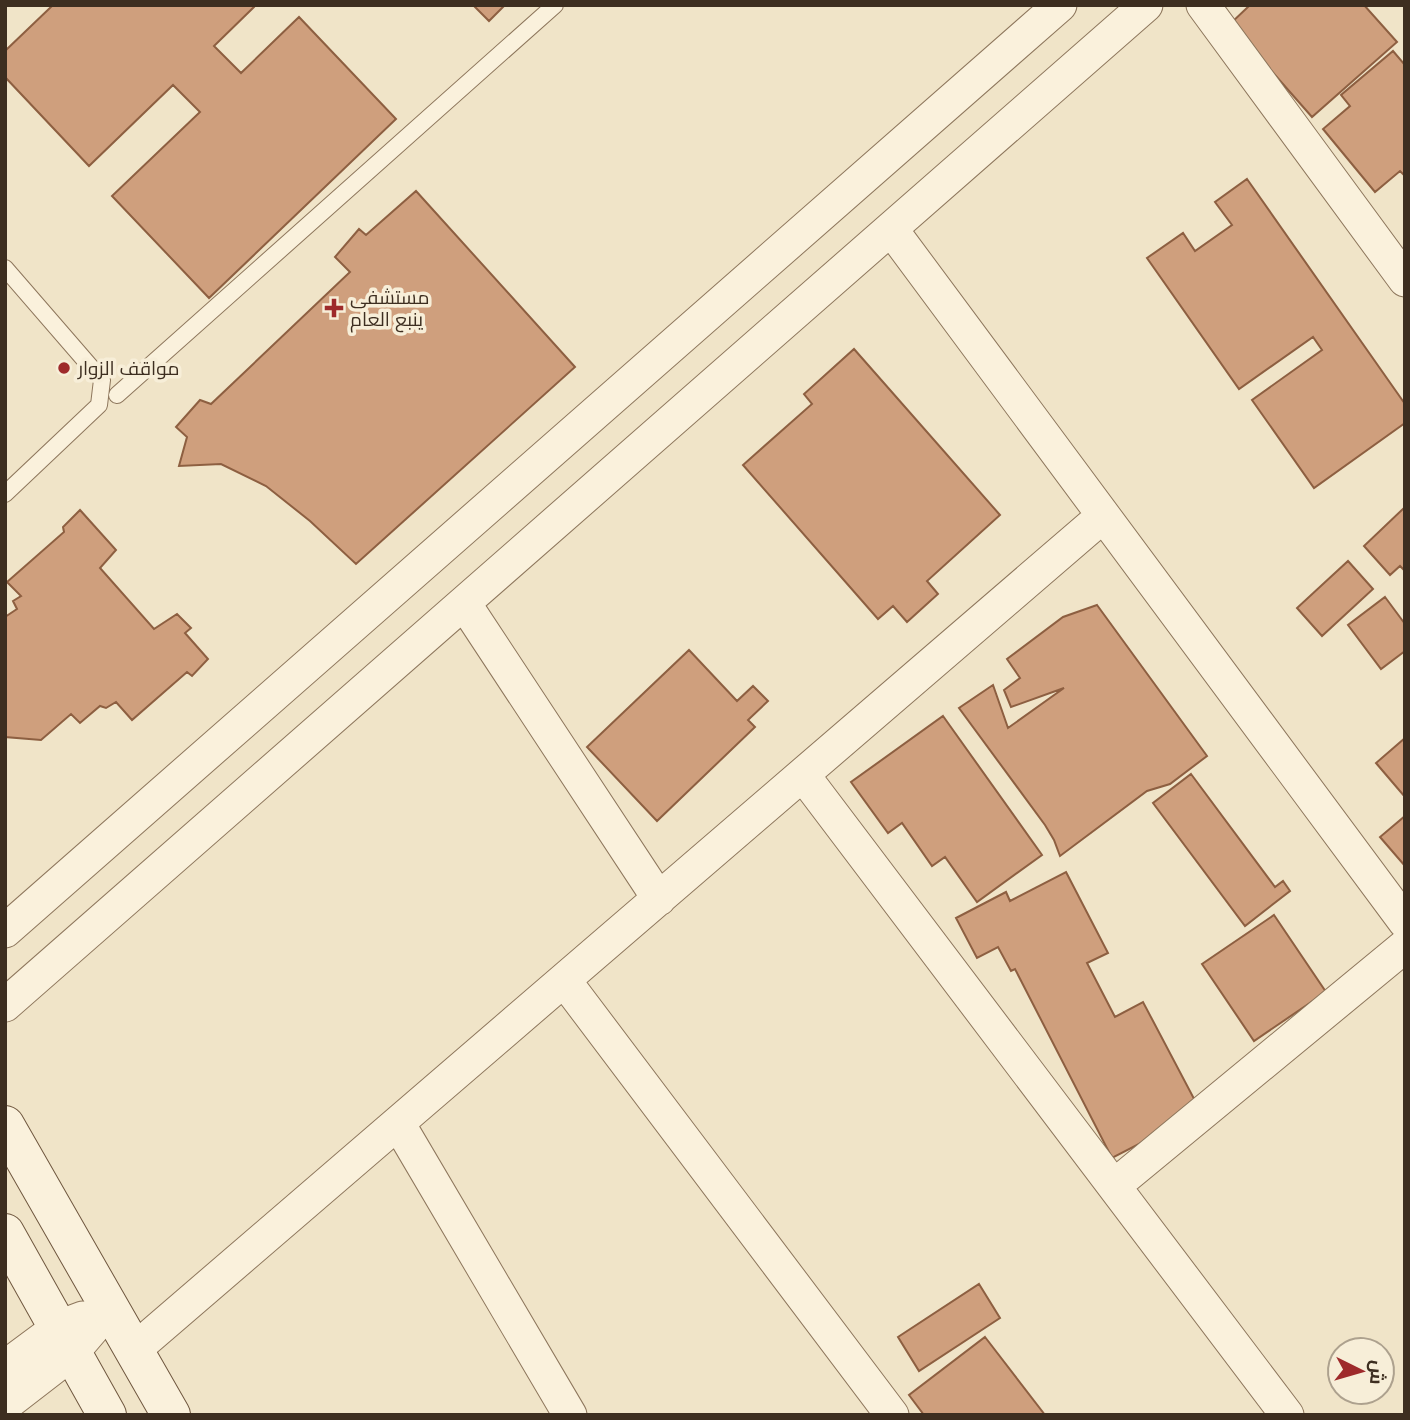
<svg xmlns="http://www.w3.org/2000/svg" width="1410" height="1420" font-family="Lora,Cairo,serif">
	<rect width="100%" height="100%" fill="#f0e4c8"/>
	<path fill="#cf9f7d" stroke="#8d5f41" stroke-width="2" d="M53,5H256L214,46L241,73L299,17L396,119L209,298L112,196L200,112L173,85L89,166L5,77V51Z
		M473,5H505L489,21Z
		M1250,5H1364L1397,42L1312,117L1230,24Z
		M1393,51L1405,65V176L1400,171L1375,192L1323,129L1350,106L1341,95Z
		M1247,179L1405,404V423L1314,488L1252,400L1322,350L1313,337L1239,389L1147,258L1183,233L1195,251L1232,225L1215,202Z
		M416,191L575,367L356,564L310,521L266,486L221,464L179,466L187,437L176,427L200,400L211,404L350,272L335,257L359,229L366,235Z
		M854,349L1000,515L927,581L938,594L907,622L893,606L878,619L743,465L812,404L804,394Z
		M1405,507V571L1400,566L1390,575L1364,546Z
		M80,510L116,550L100,568L154,629L177,614L191,628L185,633L208,659L192,676L187,672L132,720L116,702L106,708L100,706L80,723L71,714L41,740L5,737V617L17,609L13,601L21,596L7,582L64,532L63,527Z
		M1348,561L1373,589L1322,636L1297,608Z
		M1385,597L1405,624V651L1381,669L1348,625Z
		M1097,605L1207,756L1170,784L1147,791L1060,856L1054,840L1045,825L959,708L993,685L1008,728L1064,688L1011,707L1004,690L1020,678L1007,659L1063,617Z
		M689,650L737,701L753,686L768,701L748,720L755,727L657,821L587,747Z
		M943,716L1042,855L977,902L945,857L932,866L902,823L888,833L851,782Z
		M1405,738V797L1376,763Z
		M1191,774L1275,887L1283,881L1290,891L1245,926L1153,803Z
		M1405,816V866L1380,837Z
		M1066,872L1108,953L1087,963L1115,1017L1143,1002L1201,1112L1112,1158L1015,969L1011,971L998,947L977,958L956,918L1006,892L1010,901Z
		M1274,915L1326,992L1254,1041L1202,964Z
		M979,1284L1000,1318L919,1371L898,1337Z
		M985,1337L1045,1415H924L909,1395Z"/>
	<g fill="none" stroke-linecap="round" stroke-linejoin="round">
		<defs>
			<path id="service" d="M5,268L102,380L99,405L5,494
				M117,395L555,5"/>
			<path id="minor" d="M1203,5L1405,280
				M891,229L1405,922
				M464,603L659,899
				M803,775L1287,1415
				M5,931L1060,5
				M564,980L892,1415
				M5,1005L1146,5
				M398,1123L570,1415
				M1114,1186L1405,946
				M134,1350L1103,516
				M5,1367L59,1327L83,1318
				M5,1405L71,1354L111,1307"/>
			<path id="secondary" d="M5,1125L171,1415
				M5,1233L107,1415"/>
		</defs>
		<use href="#service" stroke="#8d765c" stroke-width="18"/>
		<use href="#minor" stroke="#8d765c" stroke-width="35"/>
		<use href="#secondary" stroke="#6f573f" stroke-width="40"/>
		<use href="#service" stroke="#faf1dc" stroke-width="16"/>
		<use href="#minor" stroke="#faf1dc" stroke-width="33"/>
		<use href="#secondary" stroke="#faf1dc" stroke-width="38"/>
	</g>
	<g fill="#9e2a2b" stroke="#f7eed8" stroke-width="2.5">
		<path d="M330.5 297.5h7v7h7v7h-7v7h-7v-7h-7v-7h7z"/>
		<circle cx="64" cy="368" r="7"/>
	</g>
	<g text-anchor="middle" dominant-baseline="central" stroke-width="7" stroke-linejoin="round" paint-order="stroke">
		<g font-size="19" fill="#3d2e20" stroke="#f7eed8" text-anchor="start">
			<text x="350" y="297">مستشفى<tspan x="350" dy="22">ينبع العام</tspan></text>
			<text x="78" y="368">مواقف الزوار</text>
		</g>
	</g>
	<rect width="1410" height="1420" fill="none" stroke="#3d2e20" stroke-width="14"/>
	<g transform="translate(1361 1371) rotate(95)"><circle r="33" fill="#f7eed8" stroke="#ada18e" stroke-width="2"/>
	<path d="M0-5L12 26L0 18L-12 26Z" fill="#9e2a2b"/>
	<text y="-10" font-size="19" font-weight="bold" text-anchor="middle" fill="#3d2e20">ش</text>
	</g>
</svg>
